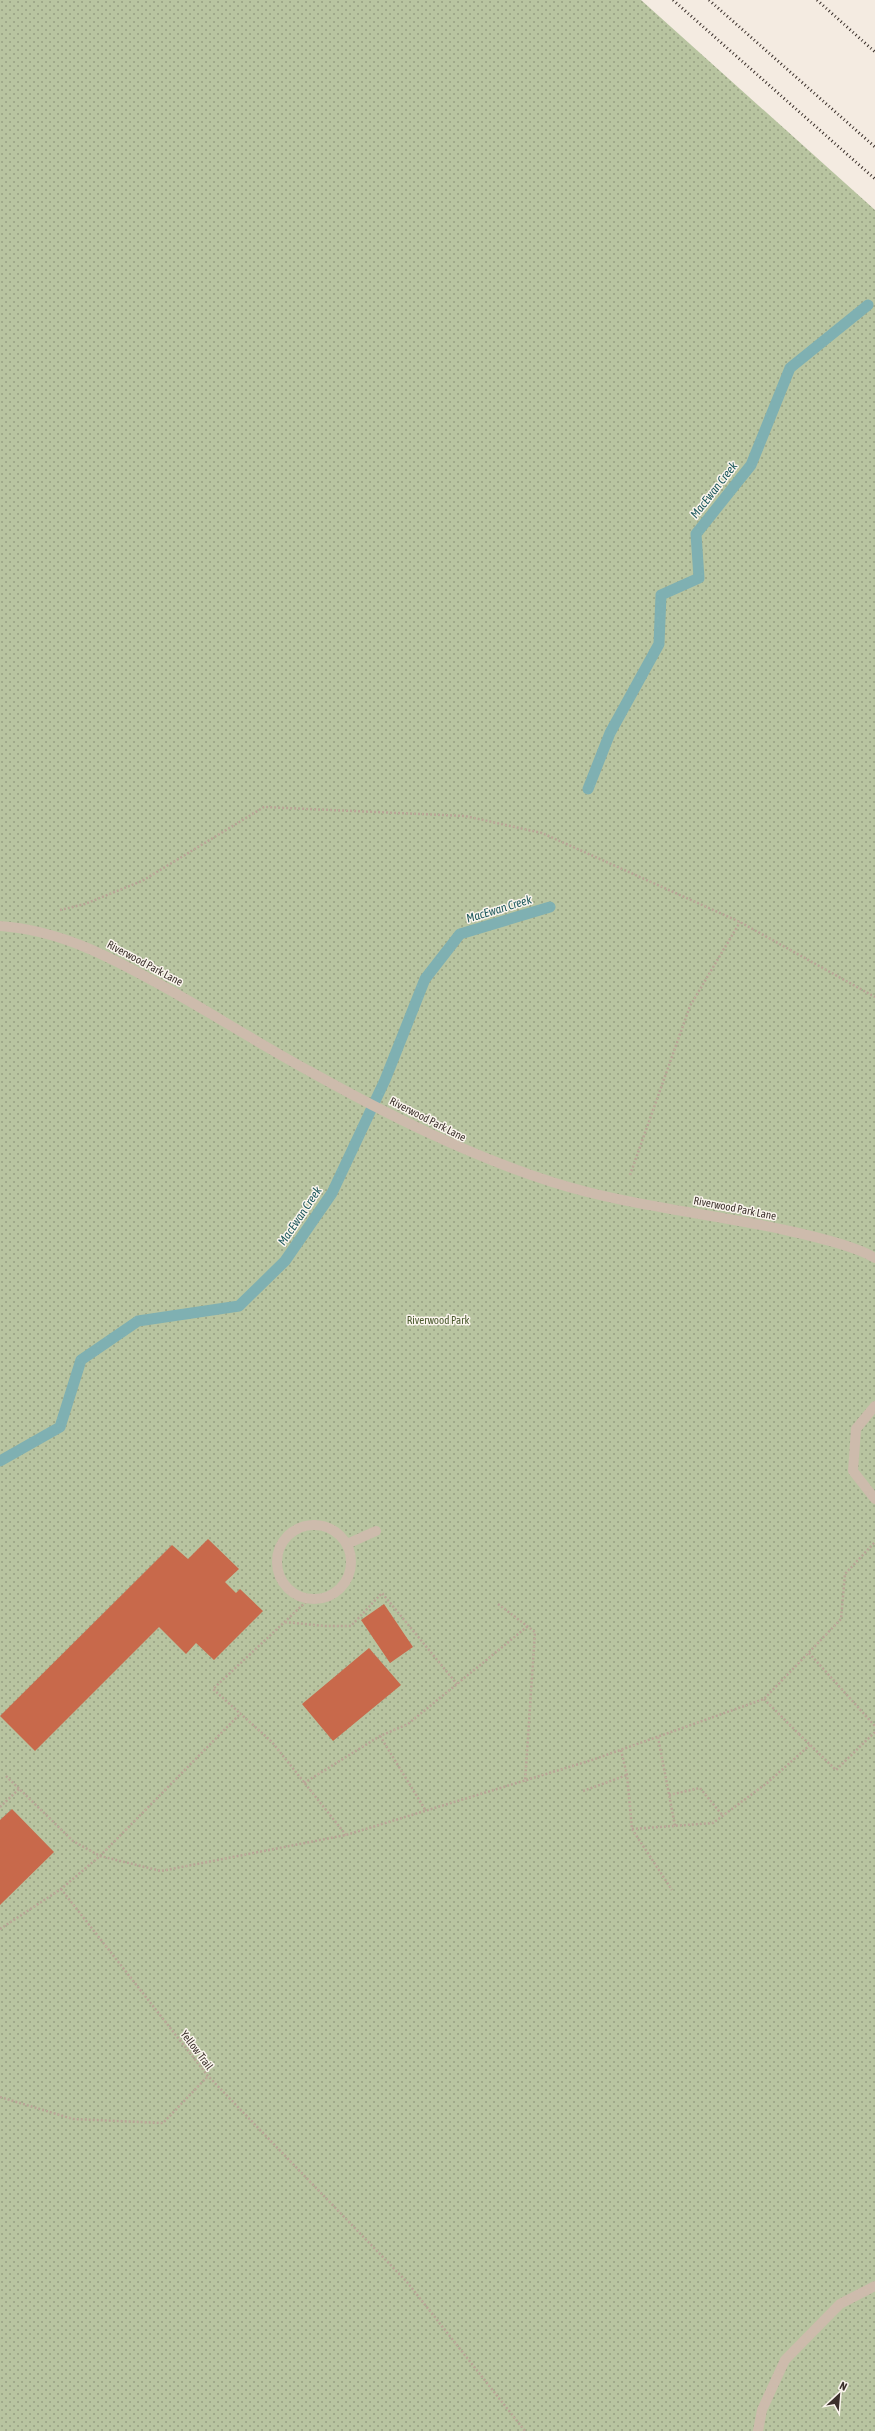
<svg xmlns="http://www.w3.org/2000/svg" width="875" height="2431" font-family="'Asap Condensed',sans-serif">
	<defs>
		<pattern id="park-dots" width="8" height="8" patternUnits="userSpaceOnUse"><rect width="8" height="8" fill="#b8c4a0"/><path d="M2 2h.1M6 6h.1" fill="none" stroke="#97a083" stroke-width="1.8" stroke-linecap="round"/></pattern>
	</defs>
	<rect width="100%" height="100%" fill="#f4ebe1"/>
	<path fill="url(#park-dots)" d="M0,0H641L875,210V2431H0Z"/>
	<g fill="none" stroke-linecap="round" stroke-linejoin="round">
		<path stroke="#7fb0b2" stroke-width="11" d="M588,789L610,733L659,644L661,595L699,578L696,534L751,465L790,368L868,305
			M0,1461L60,1427L81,1360L138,1321L239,1306L285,1261L332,1193L385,1080L425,979L460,934L550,907"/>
	</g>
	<path fill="#c8694b" d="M208,1539L239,1569L225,1582L236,1593L240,1589L263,1611L214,1660L196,1643L186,1654L159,1627L35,1751L0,1716L172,1545L188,1559Z
		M384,1604L413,1647L390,1663L361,1620Z
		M369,1648L401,1685L333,1741L302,1704Z
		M12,1809L54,1852L0,1905V1820Z"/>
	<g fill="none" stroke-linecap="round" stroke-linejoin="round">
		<path stroke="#b9a596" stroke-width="2.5" stroke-dasharray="2 2" stroke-linecap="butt" d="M60,910L85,904L142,881L264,807L465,816L542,833L740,922L875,997
			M630,1175L690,1006L740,922
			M309,1599L213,1689L272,1742L346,1835
			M498,1604L535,1632L525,1782
			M285,1622L325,1626H351L382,1593L457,1684
			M809,1653L875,1726
			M764,1699L800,1735
			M799,1734L836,1770L875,1732
			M380,1736L426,1811
			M658,1737L675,1826
			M621,1750L627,1775L632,1829L672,1890
			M6,1776L73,1841L100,1856L161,1871L346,1835L592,1760L764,1699L841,1619L845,1574L875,1542
			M304,1783L380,1736L408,1724L528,1626
			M583,1791L627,1775
			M669,1795L700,1788L723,1816
			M0,1807L19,1789
			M632,1829L713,1823L767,1783L810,1745
			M61,1889L208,2076L407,2282L525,2431
			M0,1929L61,1889L100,1856L241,1713
			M0,2097L73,2119L163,2123L208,2076"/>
		<path stroke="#cdbbac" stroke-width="10" d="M875,1406L856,1429L853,1471L875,1499
			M277 1562a37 37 0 1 1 74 0a37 37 0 1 1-74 0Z
			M347,1544L376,1531"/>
		<path stroke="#cdbbac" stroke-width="10" d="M0,926C59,930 108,956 159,984C210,1012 259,1044 311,1072C388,1115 468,1155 552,1182C627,1206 708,1213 785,1230C808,1235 856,1246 875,1258
			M758,2431L762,2410L785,2360L840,2304L875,2286"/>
		<path stroke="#3b302b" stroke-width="3" stroke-dasharray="1 3" stroke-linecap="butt" d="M673,0L875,179
			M709,0L875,147
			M817,0L875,52"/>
	</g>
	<g text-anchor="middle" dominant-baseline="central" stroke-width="3" stroke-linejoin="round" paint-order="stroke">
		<g font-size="11" fill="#3b302b" stroke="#fbf5ee">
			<text transform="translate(145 963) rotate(28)">Riverwood Park Lane</text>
			<text transform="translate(428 1119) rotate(27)">Riverwood Park Lane</text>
			<text transform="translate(735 1208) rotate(11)">Riverwood Park Lane</text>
			<text transform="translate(197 2050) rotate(53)">Yellow Trail</text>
		</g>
		<g font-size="11" fill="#4a5a2e" stroke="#fbf5ee">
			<text x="438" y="1320">Riverwood Park</text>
		</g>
		<g font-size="12" font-style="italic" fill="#1f5a5e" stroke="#fbf5ee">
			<text transform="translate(714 490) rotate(-52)">MacEwan Creek</text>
			<text transform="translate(499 909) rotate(-17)">MacEwan Creek</text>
			<text transform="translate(300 1216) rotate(-56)">MacEwan Creek</text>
		</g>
	</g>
	<g transform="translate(839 2395) rotate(26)" stroke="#fbf5ee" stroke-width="3" paint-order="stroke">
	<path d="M0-3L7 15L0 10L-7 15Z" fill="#3b302b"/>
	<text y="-6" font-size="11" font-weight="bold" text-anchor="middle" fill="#3b302b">N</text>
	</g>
</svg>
